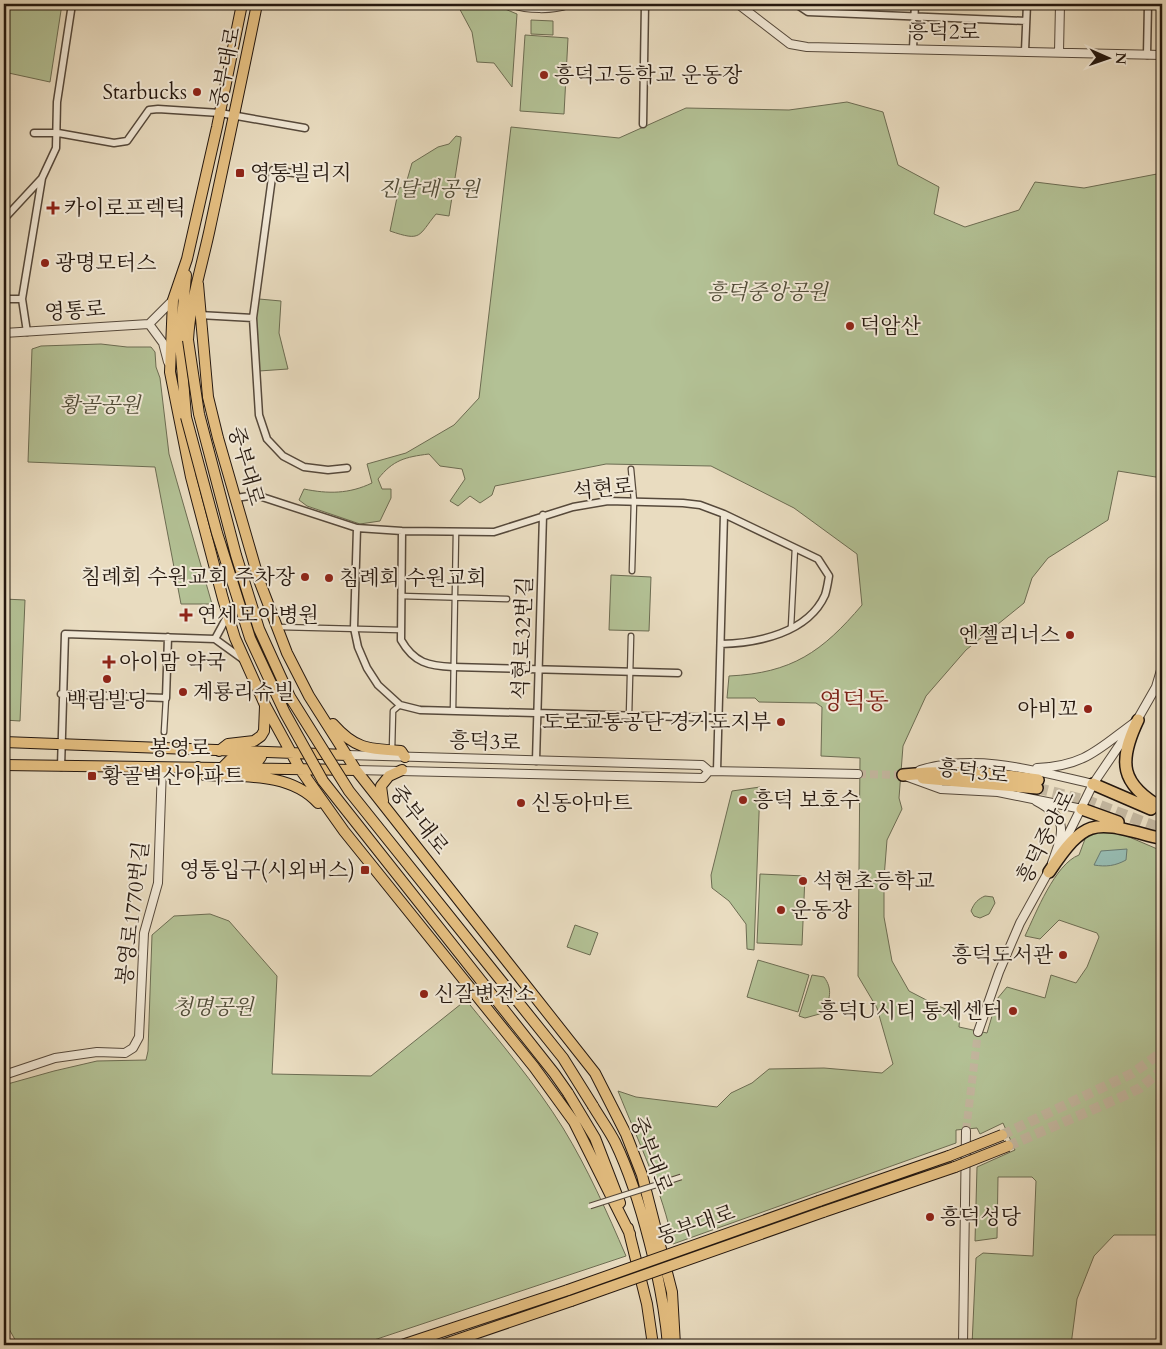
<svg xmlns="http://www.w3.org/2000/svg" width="1166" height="1349" font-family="Cardo,'Noto Serif KR',serif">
	<rect width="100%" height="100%" fill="#e9dcc0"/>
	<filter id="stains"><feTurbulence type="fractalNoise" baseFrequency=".004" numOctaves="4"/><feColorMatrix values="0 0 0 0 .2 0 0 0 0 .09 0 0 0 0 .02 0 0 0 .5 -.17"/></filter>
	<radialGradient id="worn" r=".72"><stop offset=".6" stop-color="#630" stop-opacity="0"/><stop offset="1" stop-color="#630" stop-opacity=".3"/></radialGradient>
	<path fill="#b3c195" stroke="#6c6c52" d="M4,4H62L50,82L4,72Z
		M457,4H493L517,14L512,87L494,63L477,62L472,32Z
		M531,20L553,21V35L531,34Z
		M525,35L568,38L564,114L520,111Z
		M847,102L883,112L898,165L939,187L934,214L965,227L1019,210L1035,182L1084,188L1162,173V478L1118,471L1108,520L1048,558L1032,578L1024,603L966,650L926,696L903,746L899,798L902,809L887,840L884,878V917L892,961L909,991L936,1005L960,1015L959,1027L987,1033L997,999L1007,987L1045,998L1051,975L1076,983L1087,967L1099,937L1097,933L1059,920L1040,939L1025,936C1036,913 1055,864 1079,855L1088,831L1108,828L1162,851V1240L1157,1235H1114L1094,1256L1077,1299L1071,1345H972L976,1258L983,1253L1033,1256L1036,1181L1032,1177H998L997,1238L975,1241L977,1167L1015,1150L1003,1123L980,1134L977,1128L956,1130V1143L673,1244C663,1192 638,1141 618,1091L636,1097L717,1107L731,1093L752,1083L769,1069L824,1068L882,1073L893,1064L877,1008L858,976L860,758L821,756L822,707L816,703L759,702L755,698H727L729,676C792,673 822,652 862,605L857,554L794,508L711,466L606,464L495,486L492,495L480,503L470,496L458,506L450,501L465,479L462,469L440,466L429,454C405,457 393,460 378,479L382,489H391V498L380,521L360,524L307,506L299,500L304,489C328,494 349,494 372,483L367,464L406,453L454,425L479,398L511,127L619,138L686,108L789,110Z
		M456,136L461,137V140L449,216L436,214C418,236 422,242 390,231L399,188L405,187L412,163L438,147L449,144Z
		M259,299L281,301L279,333L288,369L259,371L256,318Z
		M101,344L127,347H151L155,352L156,367L160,378L169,454L212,604H181L155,467L28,462L32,349L41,346Z
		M611,575L651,577L649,631L609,630Z
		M4,599L25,600L20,721L4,720Z
		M760,787L754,950L747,949L746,924L729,901L712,888L711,875L732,791Z
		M760,874L805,876L802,945L757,943Z
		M985,896L993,897L995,903L989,914L980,918L974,916L971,911C974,903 978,899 985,896Z
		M210,914L229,921L277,976L272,1074L371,1076L466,1000C500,1042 535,1083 563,1128C588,1169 607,1212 626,1256L359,1345H18L4,1320V1085L54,1071L97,1061L146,1060L148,1051L152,935L174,916Z
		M575,925L598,933L590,955L567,947Z
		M758,960L809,975L798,1012L747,997Z
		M812,975L824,977C833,989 830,1000 823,1013L805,1018L799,1016Z"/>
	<path fill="#97bcb2" stroke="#697a71" d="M1127,849L1126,860C1115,866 1106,867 1094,865L1101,851Z"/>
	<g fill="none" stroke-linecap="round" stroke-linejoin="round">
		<path stroke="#c2b59d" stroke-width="8" stroke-dasharray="8 4" stroke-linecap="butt" d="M858,774L903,775
			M966,1131L978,1032"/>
		<path stroke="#c2b59d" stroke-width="10" stroke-dasharray="10 5" stroke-linecap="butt" d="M1002,1135L1133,1073L1162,1052
			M1008,1146L1117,1099L1140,1088L1162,1070"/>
		<path stroke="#c2b59d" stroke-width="11" stroke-dasharray="11 5.5" stroke-linecap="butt" d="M1037,788L1088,801L1162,829"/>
		<defs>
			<path id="pedestrian" d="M631,469L634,501L632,571
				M401,596L507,599
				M279,627L400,630
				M791,627L795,548
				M453,711L456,532
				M629,716L631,636
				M164,732L166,698
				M392,750L393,711L400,705"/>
			<path id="minor" d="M796,4L808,12L1026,21
				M913,49L915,4
				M1025,51L1027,4
				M1147,55L1148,4
				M643,124L645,4
				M34,133H58L114,143L127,141L149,110L158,109L220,113L305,128
				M300,174L273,170L253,318L259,415L267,439L283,456L304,467L328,470L347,468
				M4,219L42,178
				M4,299H22
				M199,315L253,318
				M27,332L22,299L42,178L56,148L57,102L72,4
				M236,498L256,495L357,528L402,531L494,532L573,507L608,501L683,503L700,505L724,514L717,771
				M357,528L354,628L358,647L367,668L378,685L400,705L420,710L719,718
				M402,531L401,640C414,663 429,666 453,667L678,673
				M215,639L244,660
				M215,639L228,615
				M721,644C758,643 808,633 825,595C827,589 828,582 829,576L818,559L724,514
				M61,694L166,698L168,637
				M536,761L543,515
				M61,767L65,634L215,639"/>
			<path id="tertiary" d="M512,4C527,9 552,10 568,4
				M738,4L790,44L807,47L1162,55
				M1059,52L1060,4
				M149,324L163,343L168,362
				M4,333L149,324L173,300
				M1136,722L1156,687L1162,667
				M347,755L702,765L709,771L858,774
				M1037,768C1087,766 1100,747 1138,720
				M356,770L703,778L709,771
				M920,770C978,753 1036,771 1093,784
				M908,777L941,789L998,792L1082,809
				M1036,801C1070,819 1063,832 1052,863
				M1060,851L1093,784L1129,731
				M978,1032L999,972L1020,923L1051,867
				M4,1075L55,1058L97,1052L125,1053L133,1048L139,1037L144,933L158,883L162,767
				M963,1345L966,1131"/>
			<path id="primary" d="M242,4L217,127L187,259L173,300L170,372L191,477L223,599L235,638L265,705L300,769L344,831L534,1067L574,1122L630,1234
				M186,275L180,341L186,417
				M198,284L208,397L218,438L259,580L287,653L309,696L356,770L595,1073L626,1134L642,1175L672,1292L675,1345
				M188,340C190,302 202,266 210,228C226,153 242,79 257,4
				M333,724C355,749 368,749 401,751L405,757
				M4,742L347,755
				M219,751L228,744L254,741L261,736L264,731L265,706
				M4,765L356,770
				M198,767L204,775C243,777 290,772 318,803
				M223,767L230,760L258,761L261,757L259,753
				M383,801L381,786L389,776L402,770
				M568,1093L595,1138L620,1203
				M593,1106C600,1118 609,1130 615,1142C641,1196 663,1286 668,1345
				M628,1228L647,1304L653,1345"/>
			<path id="trunk" d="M819,1201L949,1156
				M823,1212L955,1167
				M402,1345L568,1290
				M442,1345L571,1301"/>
			<path id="motorway" d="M1138,720C1118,762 1120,784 1162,808
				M903,775C953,770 990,773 1038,780
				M923,778L1037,788
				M1093,784L1151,809
				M1082,809L1118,822
				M1049,872C1088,814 1095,822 1159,838"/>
		</defs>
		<use href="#pedestrian" stroke="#56493b" stroke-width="7"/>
		<use href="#minor" stroke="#56493b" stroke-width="9"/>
		<use href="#tertiary" stroke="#56493b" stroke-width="10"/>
		<use href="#primary" stroke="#25180f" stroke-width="12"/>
		<use href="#trunk" stroke="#25180f" stroke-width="12"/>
		<use href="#motorway" stroke="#25180f" stroke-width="14"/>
		<use href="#pedestrian" stroke="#f1e8d6" stroke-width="4.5"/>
		<use href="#minor" stroke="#f1e8d6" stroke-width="6"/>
		<use href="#tertiary" stroke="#f1e8d6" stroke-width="8"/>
		<use href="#primary" stroke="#e4be80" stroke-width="10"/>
		<use href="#trunk" stroke="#e4be80" stroke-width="10"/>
		<use href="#motorway" stroke="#e4be80" stroke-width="11"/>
		<defs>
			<path id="pedestrian-bridge" d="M590,1206L681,1177"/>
			<path id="primary-bridge" d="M188,340L199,414L236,555L259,629L290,697L349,791L563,1058L593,1106
				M186,417L217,533L250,638L285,713L323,781L554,1073L568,1093"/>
			<path id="trunk-bridge" d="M949,1156L1002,1135
				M955,1167L1008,1146
				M568,1290L819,1201
				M571,1301L823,1212"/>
		</defs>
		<use href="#pedestrian-bridge" stroke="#56493b" stroke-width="7" stroke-linecap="butt"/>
		<use href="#primary-bridge" stroke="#25180f" stroke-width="12" stroke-linecap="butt"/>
		<use href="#trunk-bridge" stroke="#25180f" stroke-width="12" stroke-linecap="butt"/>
		<use href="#pedestrian-bridge" stroke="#f1e8d6" stroke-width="4.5"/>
		<use href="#primary-bridge" stroke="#e4be80" stroke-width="10"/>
		<use href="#trunk-bridge" stroke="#e4be80" stroke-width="10"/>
	</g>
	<g fill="#8f2418" stroke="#f1e8d6" stroke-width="2">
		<circle cx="544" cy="75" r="5"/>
		<circle cx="197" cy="92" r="5"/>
		<rect x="235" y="168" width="10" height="10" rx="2.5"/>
		<path d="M50.5 200.5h5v5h5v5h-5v5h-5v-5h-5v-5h5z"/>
		<circle cx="45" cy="263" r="5"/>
		<circle cx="850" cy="326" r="5"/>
		<circle cx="305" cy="577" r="5"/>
		<circle cx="329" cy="578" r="5"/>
		<path d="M183.5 607.5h5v5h5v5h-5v5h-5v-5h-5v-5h5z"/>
		<circle cx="1070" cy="635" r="5"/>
		<path d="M106.5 654.5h5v5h5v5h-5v5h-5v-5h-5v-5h5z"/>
		<circle cx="107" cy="679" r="5"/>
		<circle cx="183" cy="692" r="5"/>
		<circle cx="1088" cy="709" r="5"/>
		<circle cx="781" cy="722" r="5"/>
		<rect x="87" y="771" width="10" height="10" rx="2.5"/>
		<circle cx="743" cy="800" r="5"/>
		<circle cx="521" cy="803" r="5"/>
		<rect x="360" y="865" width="10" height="10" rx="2.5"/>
		<circle cx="803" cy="881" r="5"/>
		<circle cx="781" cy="910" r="5"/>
		<circle cx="1063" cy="955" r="5"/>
		<circle cx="424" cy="994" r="5"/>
		<circle cx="1013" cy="1011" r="5"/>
		<circle cx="930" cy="1217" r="5"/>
	</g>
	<g text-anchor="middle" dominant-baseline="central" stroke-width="4" stroke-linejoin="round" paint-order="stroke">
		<g font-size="21" fill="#25180f" stroke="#f1e8d6">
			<text transform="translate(944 32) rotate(1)">흥덕2로</text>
			<text transform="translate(226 67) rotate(-79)">중부대로</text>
			<text transform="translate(75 311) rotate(-4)">영통로</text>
			<text transform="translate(246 466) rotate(74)">중부대로</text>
			<text transform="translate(603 489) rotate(-5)">석현로</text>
			<text transform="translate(523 638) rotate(-88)">석현로32번길</text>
			<text transform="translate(485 742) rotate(2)">흥덕3로</text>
			<text x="180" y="748">봉영로</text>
			<text transform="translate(973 772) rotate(7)">흥덕3로</text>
			<text transform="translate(419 820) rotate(52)">중부대로</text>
			<text transform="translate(1046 837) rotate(-63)">흥덕중앙로</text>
			<text transform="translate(133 913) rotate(-83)">봉영로1770번길</text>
			<text transform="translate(651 1155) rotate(69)">중부대로</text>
			<text transform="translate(696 1225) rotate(-19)">동부대로</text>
		</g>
		<g font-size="21" fill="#25180f" stroke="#f1e8d6" text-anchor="start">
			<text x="554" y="75">흥덕고등학교 운동장</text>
			<text x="187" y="92" text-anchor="end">Starbucks</text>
			<text x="250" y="173">영통빌리지</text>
			<text x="64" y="208">카이로프렉틱</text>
			<text x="55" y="263">광명모터스</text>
			<text x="860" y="326">덕암산</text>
			<text x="295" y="577" text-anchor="end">침례회 수원교회 주차장</text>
			<text x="339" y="578">침례회 수원교회</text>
			<text x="197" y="615">연세모아병원</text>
			<text x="1060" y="635" text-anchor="end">엔젤리너스</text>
			<text x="119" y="662">아이맘 약국</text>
			<text x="193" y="692">계룡리슈빌</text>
			<text x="107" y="700" text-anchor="middle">백림빌딩</text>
			<text x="1078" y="709" text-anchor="end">아비꼬</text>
			<text x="771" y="722" text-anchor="end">도로교통공단 경기도지부</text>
			<text x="102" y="776">황골벽산아파트</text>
			<text x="753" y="800">흥덕 보호수</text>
			<text x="531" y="803">신동아마트</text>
			<text x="355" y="870" text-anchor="end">영통입구(시외버스)</text>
			<text x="813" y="881">석현초등학교</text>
			<text x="791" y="910">운동장</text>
			<text x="1053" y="955" text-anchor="end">흥덕도서관</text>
			<text x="434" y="994">신갈변전소</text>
			<text x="1003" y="1011" text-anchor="end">흥덕U시티 통제센터</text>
			<text x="940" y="1217">흥덕성당</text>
		</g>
		<g font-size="21" font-style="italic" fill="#504b37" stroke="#f1e8d6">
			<text x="429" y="189">진달래공원</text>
			<text x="767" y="292">흥덕중앙공원</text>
			<text x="100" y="405">황골공원</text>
			<text x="213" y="1007">청명공원</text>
		</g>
		<g font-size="24" fill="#7a1f14" stroke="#f1e8d6">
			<text x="854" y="701">영덕동</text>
		</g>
	</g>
	<rect width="1166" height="1349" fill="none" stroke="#e9dcc0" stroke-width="20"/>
	<rect x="5" y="5" width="1156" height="1339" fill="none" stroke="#25180f" stroke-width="2.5"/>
	<rect x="10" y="10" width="1146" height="1329" fill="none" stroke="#25180f"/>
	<g transform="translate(1108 58) rotate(92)" stroke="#f1e8d6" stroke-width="4" paint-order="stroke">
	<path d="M0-4L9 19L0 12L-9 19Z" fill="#25180f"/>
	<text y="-8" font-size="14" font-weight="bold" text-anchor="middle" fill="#25180f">N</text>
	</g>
	<rect width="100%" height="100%" filter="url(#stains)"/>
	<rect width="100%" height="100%" fill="url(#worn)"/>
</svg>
